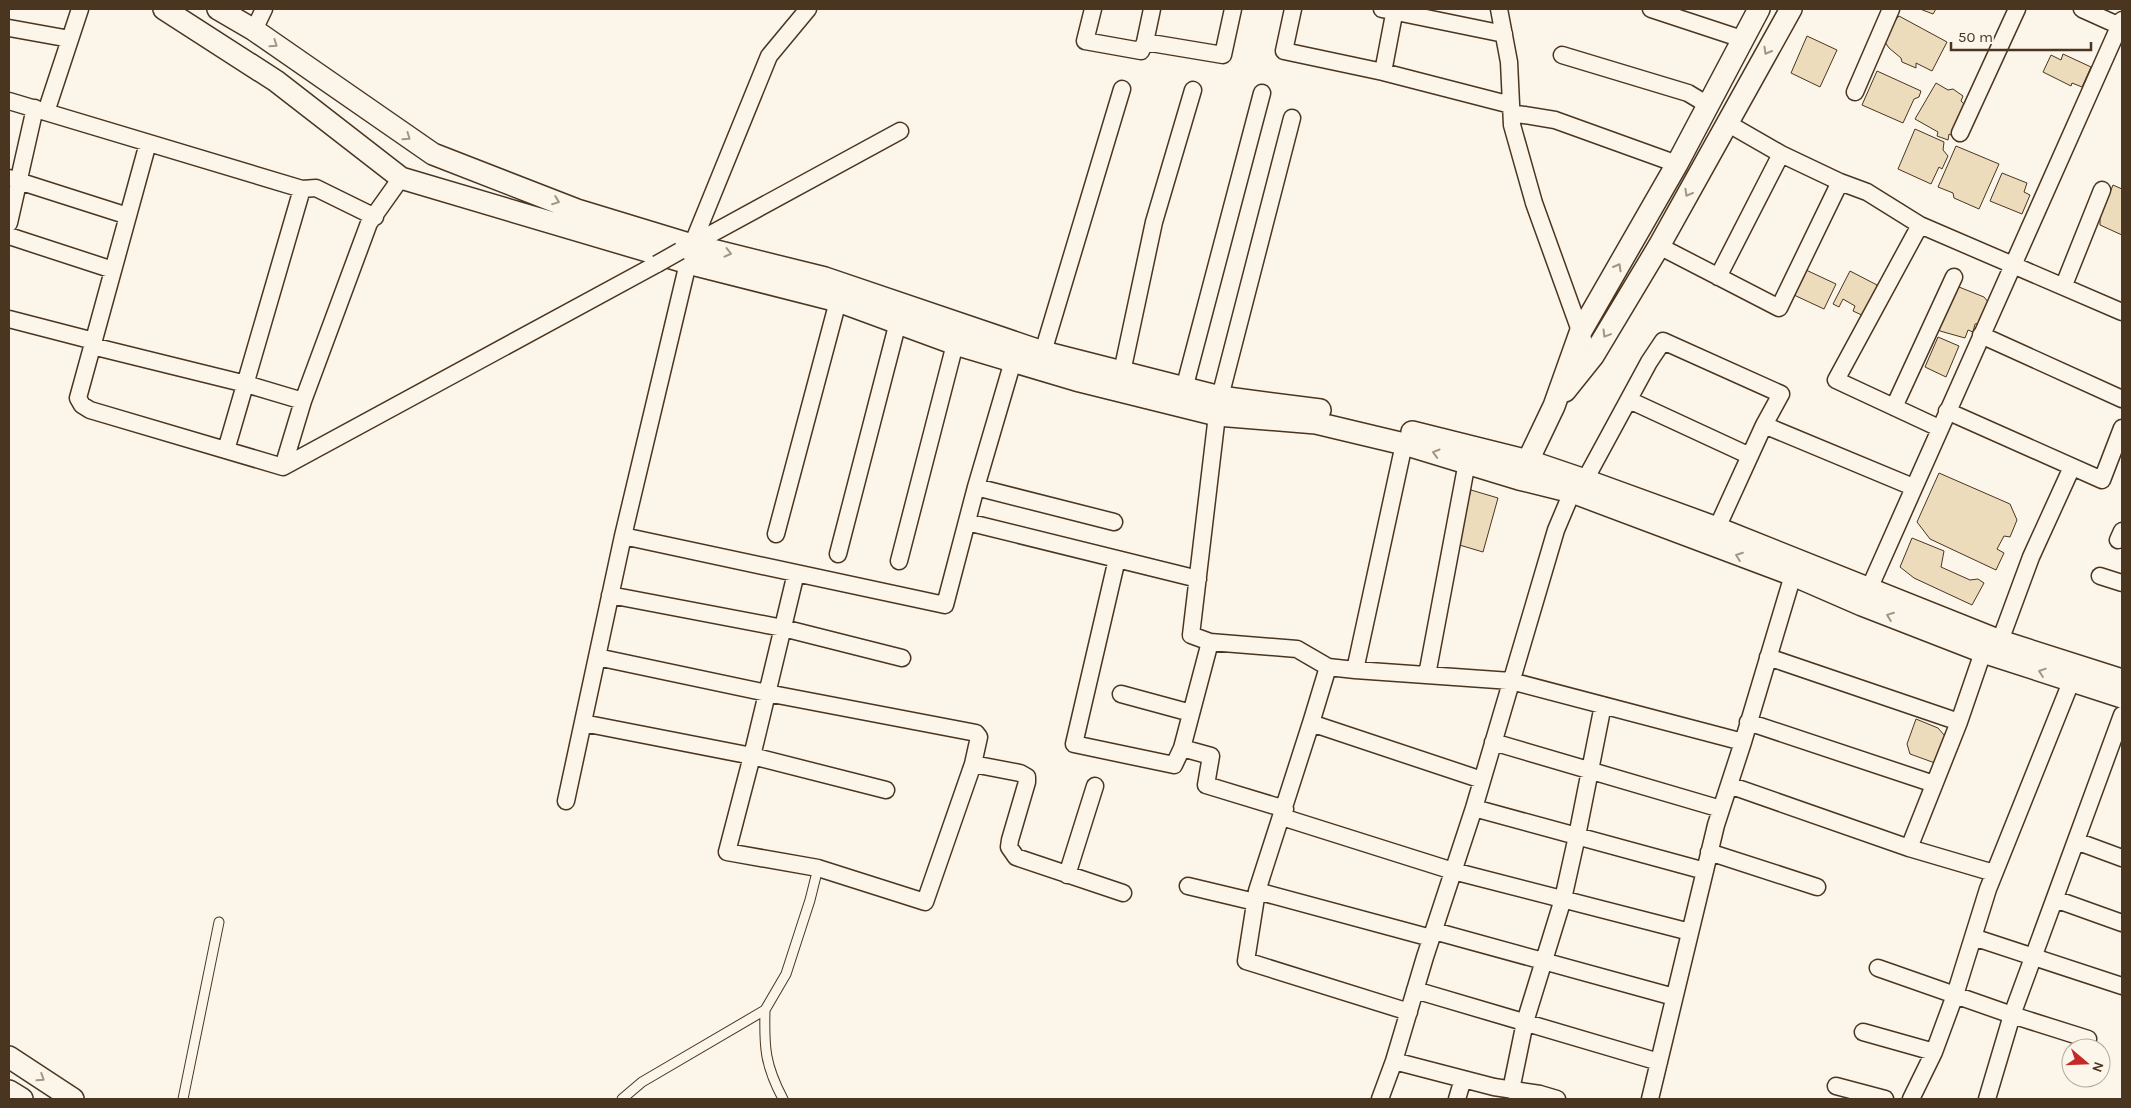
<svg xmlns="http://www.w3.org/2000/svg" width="2131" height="1108" font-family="Karla,sans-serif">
	<rect width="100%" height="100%" fill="#fbf6e9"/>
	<path fill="#ecdcbc" stroke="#4a3520" d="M1920,9H1936L1933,14Z
		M1899,16L1947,42L1932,71L1916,63V68L1902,62L1901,58L1889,48L1881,36Z
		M1807,36L1837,50L1820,87L1791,73Z
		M2063,54L2091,67L2082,87L2072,83L2071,86L2043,72L2051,55L2061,60Z
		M1877,71L1921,91L1919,97L1914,99L1903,123L1862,105Z
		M1936,83L1948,90L1953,89L1963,96L1961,101L1967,107L1955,137L1949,134L1948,140L1937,136L1938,132L1915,119Z
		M1915,129L1944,142L1943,150L1948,156L1942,169L1939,167L1931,184L1898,169Z
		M1956,146L1999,164L1979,209L1954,198L1953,193L1938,187Z
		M2002,173L2027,183L2024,192L2030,195L2022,214L1990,201Z
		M2113,185L2122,189V235L2100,225V217Z
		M1806,270L1836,284L1824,309L1794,295Z
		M1850,271L1877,285V295L1866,317L1853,311L1855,306L1843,299L1839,307L1833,304Z
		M1954,285L1984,297L1989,303L1980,323L1975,324L1973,332L1968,330L1965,338L1940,331L1937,326Z
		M1938,337L1959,346L1946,377L1925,367Z
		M1939,473L2010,504L2017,520L2010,537L2004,536L1997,549L2004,553L1996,570L1930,539L1917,522Z
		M1471,490L1498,498L1483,552L1456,544Z
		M1912,538L1944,551L1941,567L1970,580L1978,579L1984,583L1972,605L1914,578L1900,567Z
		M1916,719L1938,728L1945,736L1935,763L1910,754L1907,744Z"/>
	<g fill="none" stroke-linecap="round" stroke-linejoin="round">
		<defs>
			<path id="service" d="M765,1010C764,1048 765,1065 783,1099
				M183,1099L219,922
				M622,1099L642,1082L765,1010L786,974L810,900L818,868"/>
			<path id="minor" d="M1093,9L1085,41L1141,51L1145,42
				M1152,9L1145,42L1223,55L1233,9
				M1293,9L1284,51L1383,72
				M1382,9L1504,34
				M1395,9L1383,72L1511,105
				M1499,9L1509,62L1512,125L1534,203L1583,339
				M1651,9L1742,39
				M2082,9L2122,27
				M9,28L70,39
				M254,30L264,9
				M1562,55L1688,93L1708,105
				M1855,92L1891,9
				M9,101L302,189
				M46,112L80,9
				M1512,113L1555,120L1677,164
				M1727,123L1781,154L1840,182L1867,192L1920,225L2122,312
				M1960,133L2017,9
				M148,143L78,398L82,405L90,410L283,467
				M9,178L128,216
				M401,178L369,223L303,401L283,467L657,264
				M9,223L35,108
				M1920,225L1836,380L1939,428
				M9,236L113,270
				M692,245L769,56L808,9
				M689,246L900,131
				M1659,246L1779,308L1840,182
				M1718,277L1781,154
				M2064,285L2102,190
				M9,319L94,341
				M1981,335L2122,399
				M92,346L246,384L303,401
				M1043,352L1122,89
				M1122,372L1154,222L1193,90
				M1184,389L1262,93
				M1220,397L1292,118
				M1629,400L1750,456
				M1894,407L1954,277
				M1947,411L2102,480L2122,428
				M1217,415L1191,635L1210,642L1182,748L1211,756L1206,785L1285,809
				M226,450L302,189L316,188L375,217
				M1585,480L1649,362L1663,341L1781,394L1764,425
				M976,487L1114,522
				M967,522L1198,579
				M1717,528L1764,425L1913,487
				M776,534L838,301
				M623,536L945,605L976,487L1013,361
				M2118,540L2122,531
				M838,554L898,322
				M1117,559L1074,744L1174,765L1182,748
				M899,561L955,344
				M2100,576L2122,583
				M610,595L783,628L902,658
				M1865,598L2122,20
				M2000,641L2031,557L2072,467
				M1210,642L1297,649L1328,667
				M597,657L767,693L971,732L976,733L979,737L973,764L925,902L818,868L727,852L752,756L886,790
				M1768,657L1959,722
				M1355,670L1511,681L1743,742
				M1427,675L1467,462
				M1121,694L1191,713
				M1748,722L1934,784
				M583,723L752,756L796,573
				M1311,723L1328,667L1355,670L1404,444
				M1493,742L1721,809
				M973,764L1020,773L1027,777V782L1010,840L1009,847L1016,857L1123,893
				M1729,785L1909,848L1959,722L1983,652
				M566,801L623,536L688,263
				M1474,808L1705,871
				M1282,817L1453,871L1690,932
				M2076,841L2122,858
				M1909,848L1994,873
				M1709,852L1817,887
				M1067,875L1095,786
				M1188,886L1255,902
				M1257,891L1246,961L1409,1012
				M2055,899L2122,923
				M1434,931L1674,997
				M1973,937L2122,986
				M1431,938L1257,891L1311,723L1482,780
				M1878,968L2012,1015L2088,1039
				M1415,990L1659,1062
				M1863,1032L1934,1052
				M1394,1061L1425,957L1474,808L1556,530L1572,492
				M1836,1086L1885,1099
				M1511,1090L1525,1022L1563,899L1577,836L1603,705
				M1380,1099L1394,1061L1494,1087L1540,1094L1557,1099
				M1457,1099L1463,1079
				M1650,1099L1716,825L1743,742L1793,575
				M1911,1099L1934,1052L1955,995L1988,889L2071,682
				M1987,1099L2012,1015L2122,715"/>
			<path id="tertiary" d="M164,9L276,81L401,178L688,263L838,301L955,344L1076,380L1217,415L1316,423L1404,444L1519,479L1572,492L1793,575L1862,605L1983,652L2122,697
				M218,9L254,30L433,154L577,210L692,245L825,278L1043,352L1220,397L1320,410
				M1565,391L1593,356L1659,246L1791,9
				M1412,432L1529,461L1585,480L1717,528L2000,641L2122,680
				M1522,473L1554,406L1580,333L1677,164L1759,9
				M9,1057L73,1099
				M9,1091L22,1099"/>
		</defs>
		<use href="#service" stroke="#4a3520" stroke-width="11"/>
		<use href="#minor" stroke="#4a3520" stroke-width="19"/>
		<use href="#tertiary" stroke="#4a3520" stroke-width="24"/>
		<use href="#service" stroke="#fbf6e9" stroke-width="9"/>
		<use href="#minor" stroke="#fbf6e9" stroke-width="16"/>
		<use href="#tertiary" stroke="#fbf6e9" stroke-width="21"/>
		<defs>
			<path id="minor-bridge" d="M657,264L680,251"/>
		</defs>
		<use href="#minor-bridge" stroke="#4a3520" stroke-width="19" stroke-linecap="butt"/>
		<use href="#minor-bridge" stroke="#fbf6e9" stroke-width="16"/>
	</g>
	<defs><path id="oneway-chevron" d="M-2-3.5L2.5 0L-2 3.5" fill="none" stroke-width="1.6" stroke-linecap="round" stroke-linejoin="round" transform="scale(1.25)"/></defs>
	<g stroke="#a29684">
		<use href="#oneway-chevron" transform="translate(274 44) rotate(35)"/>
		<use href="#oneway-chevron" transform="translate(1767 51) rotate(120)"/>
		<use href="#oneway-chevron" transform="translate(407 137) rotate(35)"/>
		<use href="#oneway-chevron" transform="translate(1688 193) rotate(119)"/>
		<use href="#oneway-chevron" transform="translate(556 201) rotate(21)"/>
		<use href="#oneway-chevron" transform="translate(728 253) rotate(14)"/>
		<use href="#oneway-chevron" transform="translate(1618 267) rotate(-60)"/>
		<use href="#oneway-chevron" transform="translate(1606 334) rotate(121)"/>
		<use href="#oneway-chevron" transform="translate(1436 453) rotate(-164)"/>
		<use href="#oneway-chevron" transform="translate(1739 556) rotate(-160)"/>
		<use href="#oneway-chevron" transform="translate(1890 616) rotate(-159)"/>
		<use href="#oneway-chevron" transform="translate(2042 672) rotate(-161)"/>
		<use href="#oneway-chevron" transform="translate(41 1078) rotate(33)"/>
	</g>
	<rect width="2131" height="1108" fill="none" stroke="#4a3520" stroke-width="20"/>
	<g transform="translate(2086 1063) rotate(109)"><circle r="24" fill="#fbf6e9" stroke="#b4a999"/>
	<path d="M0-4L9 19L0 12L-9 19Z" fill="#c62828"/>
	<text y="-8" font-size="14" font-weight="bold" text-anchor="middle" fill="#4a3520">N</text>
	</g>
	<path d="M1951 42v8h140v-8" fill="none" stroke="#4a3520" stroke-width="2.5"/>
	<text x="1958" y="42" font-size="15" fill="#4a3520" stroke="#fbf6e9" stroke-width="4" paint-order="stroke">50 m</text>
</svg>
